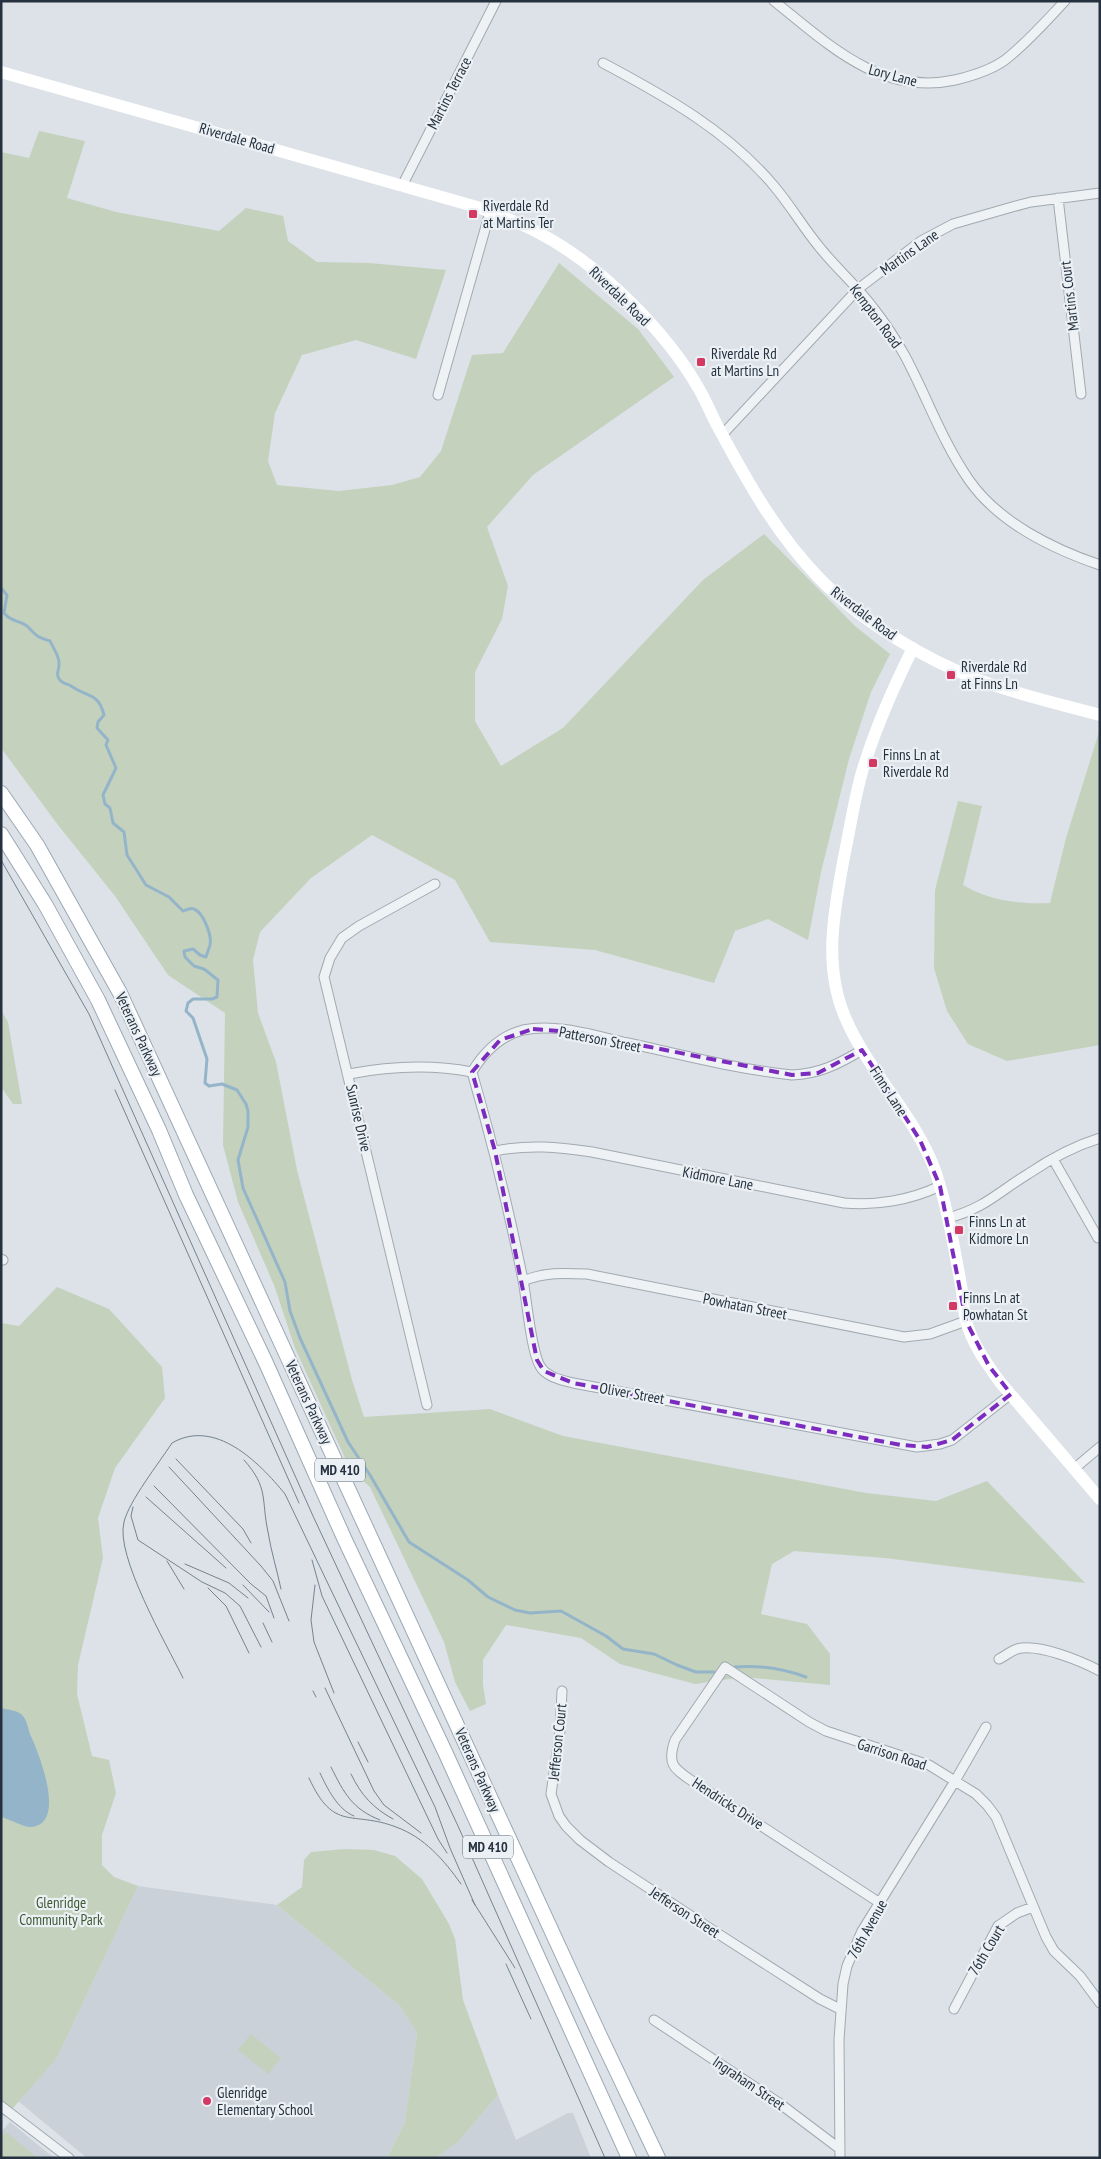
<svg xmlns="http://www.w3.org/2000/svg" width="1101" height="2159" font-family="'PT Sans Narrow',sans-serif">
	<rect width="100%" height="100%" fill="#dce2e7"/>
	<path fill="#cad1d9" d="M138,1886L277,1905L400,2006L417,2033L405,2122L387,2158H87L18,2101L57,2058Z
		M498,2095L516,2140L568,2113H573L591,2158H435L458,2142Z
		M10,2122L54,2158H1V2132Z"/>
	<path fill="#c4d1bd" d="M39,131L85,141L67,198L116,212L219,231L246,208L283,216L288,241L317,262L369,263L446,270L416,359L356,340L302,355L275,413L268,461L277,485L339,491L392,485L420,477L441,451L472,355L503,353L559,263L638,329L674,377L533,475L487,527L508,586L502,619L475,672V721L501,766L563,728L703,580L764,534L855,626L890,654L871,692L849,759L821,872L808,940L768,919L735,931L714,983L595,950L490,942L455,880L372,835L311,878L260,932L253,960L258,1013L276,1062L297,1170L352,1380L364,1417L490,1409L563,1436L866,1493L936,1501L987,1481L1085,1583L885,1558L794,1551L772,1564L761,1614L807,1624L830,1654V1685L743,1677L695,1684L620,1664L581,1638L506,1625L483,1660V1685L486,1704L470,1711L455,1682L444,1642L370,1487L350,1469L295,1348L274,1285L238,1202L223,1145L225,1013L168,975L115,896L58,825L1,748V152L29,158Z
		M1100,729V1045L1007,1061L968,1044L947,1011L934,968L935,890L958,801L982,806L963,885C990,901 1019,904 1050,903L1066,838Z
		M1,1010L8,1022L22,1104H13L1,1087Z
		M57,1287L109,1309L162,1367L165,1398L115,1468L98,1518L103,1558L78,1665L77,1694L92,1756L109,1760L116,1793L102,1835V1865L114,1877L138,1886L57,2058L5,2117L1,2114V1323L19,1326Z
		M345,1849L374,1850L395,1856L422,1879L449,1924L455,1939L463,2000L498,2095L458,2142L435,2158H387L405,2122L417,2033L400,2006L277,1905L302,1887L304,1860L311,1852Z
		M251,2034L281,2058L268,2074L238,2050Z
		M6,2132L38,2158H1V2137Z"/>
	<path fill="#94b5c9" d="M1,1708C8,1710 18,1710 23,1716C27,1721 28,1728 30,1734C38,1751 68,1824 31,1827C22,1827 10,1819 1,1817Z"/>
	<g fill="none" stroke-linecap="round" stroke-linejoin="round">
		<path stroke="#94b5c9" stroke-width="3" d="M1,588L7,595L4,613C12,623 20,620 27,626C38,637 35,636 50,641C53,648 59,655 59,663C60,669 54,675 61,681C64,684 68,684 71,686C88,698 98,692 104,715L98,722L97,728L108,740L106,745L116,768L103,795L105,804L110,808L113,823L124,832L127,855L146,885L169,897L183,911C186,910 191,907 194,909C204,913 212,936 210,945C209,949 207,953 206,957L200,955L193,949L184,951L185,957L194,966L204,969L218,980L217,997L212,999H193L188,1003L186,1011L193,1018L207,1059L205,1083L209,1086L222,1084L237,1090L246,1104L248,1111V1127L238,1160L243,1188L285,1282L290,1311L300,1338L348,1442L370,1475L409,1542L468,1580L488,1597L515,1610L530,1613L561,1611L606,1636L623,1649L654,1654L677,1665L696,1672H714
			M735,1667C760,1665 781,1668 806,1677"/>
		<defs>
			<path id="street" d="M774,1C828,44 880,96 955,80C972,76 991,70 1005,60C1027,43 1046,21 1065,1
				M603,63C665,96 728,131 774,186C791,206 804,229 821,249C838,270 858,287 874,309C885,323 896,340 905,356C927,397 942,441 969,480C998,522 1053,549 1100,565
				M402,186L496,1
				M1058,198L1081,394
				M438,395L490,212
				M722,435L858,289L921,241L953,224L1012,207L1031,202L1100,193
				M472,1072C492,1141 509,1210 523,1280C527,1301 531,1351 540,1366C546,1377 562,1380 573,1383L917,1447L940,1444L952,1440L1011,1394
				M472,1072C484,1052 500,1036 523,1030C557,1023 595,1036 628,1043C682,1055 737,1069 792,1075C819,1074 839,1064 862,1050
				M349,1074C391,1066 430,1064 472,1072
				M495,1151C530,1144 557,1147 592,1152L844,1203C876,1206 911,1200 940,1186
				M1053,1159L1098,1238
				M948,1218C985,1208 997,1193 1028,1174C1050,1159 1074,1146 1100,1138
				M1,1259L3,1260
				M523,1281C545,1272 564,1273 587,1274L904,1337L930,1334L966,1321
				M427,1405L324,977L330,958L342,938L359,926L435,884
				M1075,1468L1100,1447
				M999,1659C1005,1656 1011,1651 1017,1649C1038,1643 1081,1661 1100,1671
				M562,1691L560,1731L551,1794L559,1816L566,1826L580,1840L609,1862L717,1933L820,1999L840,2009
				M880,1903L695,1783C675,1769 666,1766 675,1740L725,1667L809,1722L826,1731L929,1765L976,1794L987,1805L996,1817L1046,1937L1054,1951L1080,1976L1100,2003
				M954,2009L998,1926L1017,1913L1033,1907
				M654,2020L779,2103L840,2149
				M1,2106L69,2158
				M840,2158L839,2040L843,1984L847,1966L862,1931L955,1781L986,1727"/>
			<path id="primary" d="M1,793L37,845L120,993L599,2034L658,2158
				M1,834L45,904L98,1000L159,1130L186,1195L266,1363L344,1538L446,1754L629,2158"/>
		</defs>
		<use href="#street" stroke="#a1a9b1" stroke-width="11"/>
		<use href="#primary" stroke="#9ba8b3" stroke-width="16"/>
		<use href="#street" stroke="#eff2f5" stroke-width="9"/>
		<path stroke="#fff" stroke-width="12" d="M1,72L477,207C498,215 519,222 539,233C599,264 666,331 699,389C706,401 711,414 718,427C747,481 777,535 820,579C861,621 924,659 979,680C1018,695 1060,704 1100,715
			M913,648C893,688 875,729 862,772C854,800 850,829 844,857C834,911 823,965 845,1017C868,1072 916,1116 936,1173C948,1210 954,1247 961,1285C963,1296 963,1309 966,1320C971,1342 987,1364 1000,1382L1100,1499"/>
		<use href="#primary" stroke="#fff" stroke-width="14"/>
		<path stroke="#758391" stroke-width="1" d="M1,860L89,1014L313,1516L458,1826L605,2158
			M115,1090L299,1503
			M176,1459L243,1529L251,1543
			M244,1460C269,1488 261,1499 268,1532C271,1551 277,1570 281,1589
			M169,1467L261,1566L273,1581L289,1621
			M154,1486L251,1584L266,1596L274,1618
			M146,1497L226,1568
			M133,1507L131,1516L138,1540L202,1582L225,1593L240,1606L261,1647
			M312,1560L322,1596L438,1839L447,1853
			M167,1561L184,1589
			M185,1564L229,1583L248,1598
			M243,1585L269,1612
			M315,1585L311,1620L314,1642L334,1693
			M208,1588L226,1606L249,1653
			M263,1623L272,1642
			M183,1678C166,1643 115,1556 124,1522C129,1501 159,1463 172,1443C215,1418 259,1462 285,1494L435,1807L450,1848L475,1905
			M325,1688L374,1791L384,1805L421,1833
			M313,1691L316,1697
			M358,1742L368,1762
			M331,1767C344,1793 352,1809 380,1820
			M320,1773C327,1788 338,1810 354,1816
			M351,1774C361,1795 373,1808 393,1819
			M309,1778C334,1833 352,1810 396,1827C424,1837 444,1860 461,1884
			M472,1900L515,1968
			M506,1964L531,2019"/>
	</g>
	<path fill="none" stroke="#7b2cbf" stroke-width="4" stroke-dasharray="10 6" stroke-linejoin="round" d="M533,1029L574,1032L792,1075L818,1073L862,1050L920,1140L940,1186L966,1321L989,1366L1011,1394L952,1440L927,1447L901,1445L573,1383L544,1371L537,1360L495,1151L472,1072L500,1040Z"/>
	<g fill="#d43964" stroke="#ebf0f5" stroke-width="2">
		<rect x="468" y="209" width="10" height="10" rx="2.5"/>
		<rect x="696" y="357" width="10" height="10" rx="2.5"/>
		<rect x="946" y="670" width="10" height="10" rx="2.5"/>
		<rect x="868" y="758" width="10" height="10" rx="2.5"/>
		<rect x="954" y="1225" width="10" height="10" rx="2.5"/>
		<rect x="948" y="1301" width="10" height="10" rx="2.5"/>
		<circle cx="207" cy="2101" r="5"/>
	</g>
	<g text-anchor="middle" dominant-baseline="central" stroke-width="4.5" stroke-linejoin="round" paint-order="stroke">
		<g fill="#ebf0f5" stroke="#606a75" stroke-width="1">
			<rect x="315" y="1458.5" width="50" height="23" rx="4"/>
			<rect x="463" y="1835.5" width="50" height="23" rx="4"/>
		</g>
		<g font-size="14" font-weight="bold" fill="#25313e">
			<text x="340" y="1470">MD 410</text>
			<text x="488" y="1847">MD 410</text>
		</g>
		<g font-size="15" fill="#25313e" stroke="#ebf0f5">
			<text transform="translate(893 75) rotate(15)">Lory Lane</text>
			<text transform="translate(449 93) rotate(-63)">Martins Terrace</text>
			<text transform="translate(237 138) rotate(16)">Riverdale Road</text>
			<text transform="translate(909 252) rotate(-35)">Martins Lane</text>
			<text transform="translate(620 296) rotate(44)">Riverdale Road</text>
			<text transform="translate(1069 296) rotate(-97)">Martins Court</text>
			<text transform="translate(876 316) rotate(53)">Kempton Road</text>
			<text transform="translate(864 613) rotate(37)">Riverdale Road</text>
			<text transform="translate(139 1034) rotate(65)">Veterans Parkway</text>
			<text transform="translate(600 1039) rotate(11)">Patterson Street</text>
			<text transform="translate(889 1091) rotate(57)">Finns Lane</text>
			<text transform="translate(359 1118) rotate(77)">Sunrise Drive</text>
			<text transform="translate(718 1178) rotate(11)">Kidmore Lane</text>
			<text transform="translate(745 1306) rotate(11)">Powhatan Street</text>
			<text transform="translate(632 1393) rotate(10)">Oliver Street</text>
			<text transform="translate(309 1402) rotate(65)">Veterans Parkway</text>
			<text transform="translate(557 1742) rotate(-84)">Jefferson Court</text>
			<text transform="translate(892 1754) rotate(18)">Garrison Road</text>
			<text transform="translate(478 1770) rotate(66)">Veterans Parkway</text>
			<text transform="translate(728 1803) rotate(33)">Hendricks Drive</text>
			<text transform="translate(685 1912) rotate(33)">Jefferson Street</text>
			<text transform="translate(867 1929) rotate(-61)">76th Avenue</text>
			<text transform="translate(986 1950) rotate(-59)">76th Court</text>
			<text transform="translate(749 2083) rotate(34)">Ingraham Street</text>
		</g>
		<g font-size="15" fill="#25313e" stroke="#ebf0f5" text-anchor="start">
			<text x="483" y="205">Riverdale Rd<tspan x="483" dy="17">at Martins Ter</tspan></text>
			<text x="711" y="353">Riverdale Rd<tspan x="711" dy="17">at Martins Ln</tspan></text>
			<text x="961" y="666">Riverdale Rd<tspan x="961" dy="17">at Finns Ln</tspan></text>
			<text x="883" y="754">Finns Ln at<tspan x="883" dy="17">Riverdale Rd</tspan></text>
			<text x="969" y="1221">Finns Ln at<tspan x="969" dy="17">Kidmore Ln</tspan></text>
			<text x="963" y="1297">Finns Ln at<tspan x="963" dy="17">Powhatan St</tspan></text>
			<text x="217" y="2092">Glenridge<tspan x="217" dy="17">Elementary School</tspan></text>
		</g>
		<g font-size="15" fill="#3e5a32" stroke="#ebf0f5">
			<text x="61" y="1902">Glenridge<tspan x="61" dy="17">Community Park</tspan></text>
		</g>
	</g>
	<rect width="1101" height="2159" fill="none" stroke="#25313e" stroke-width="5"/>
</svg>
